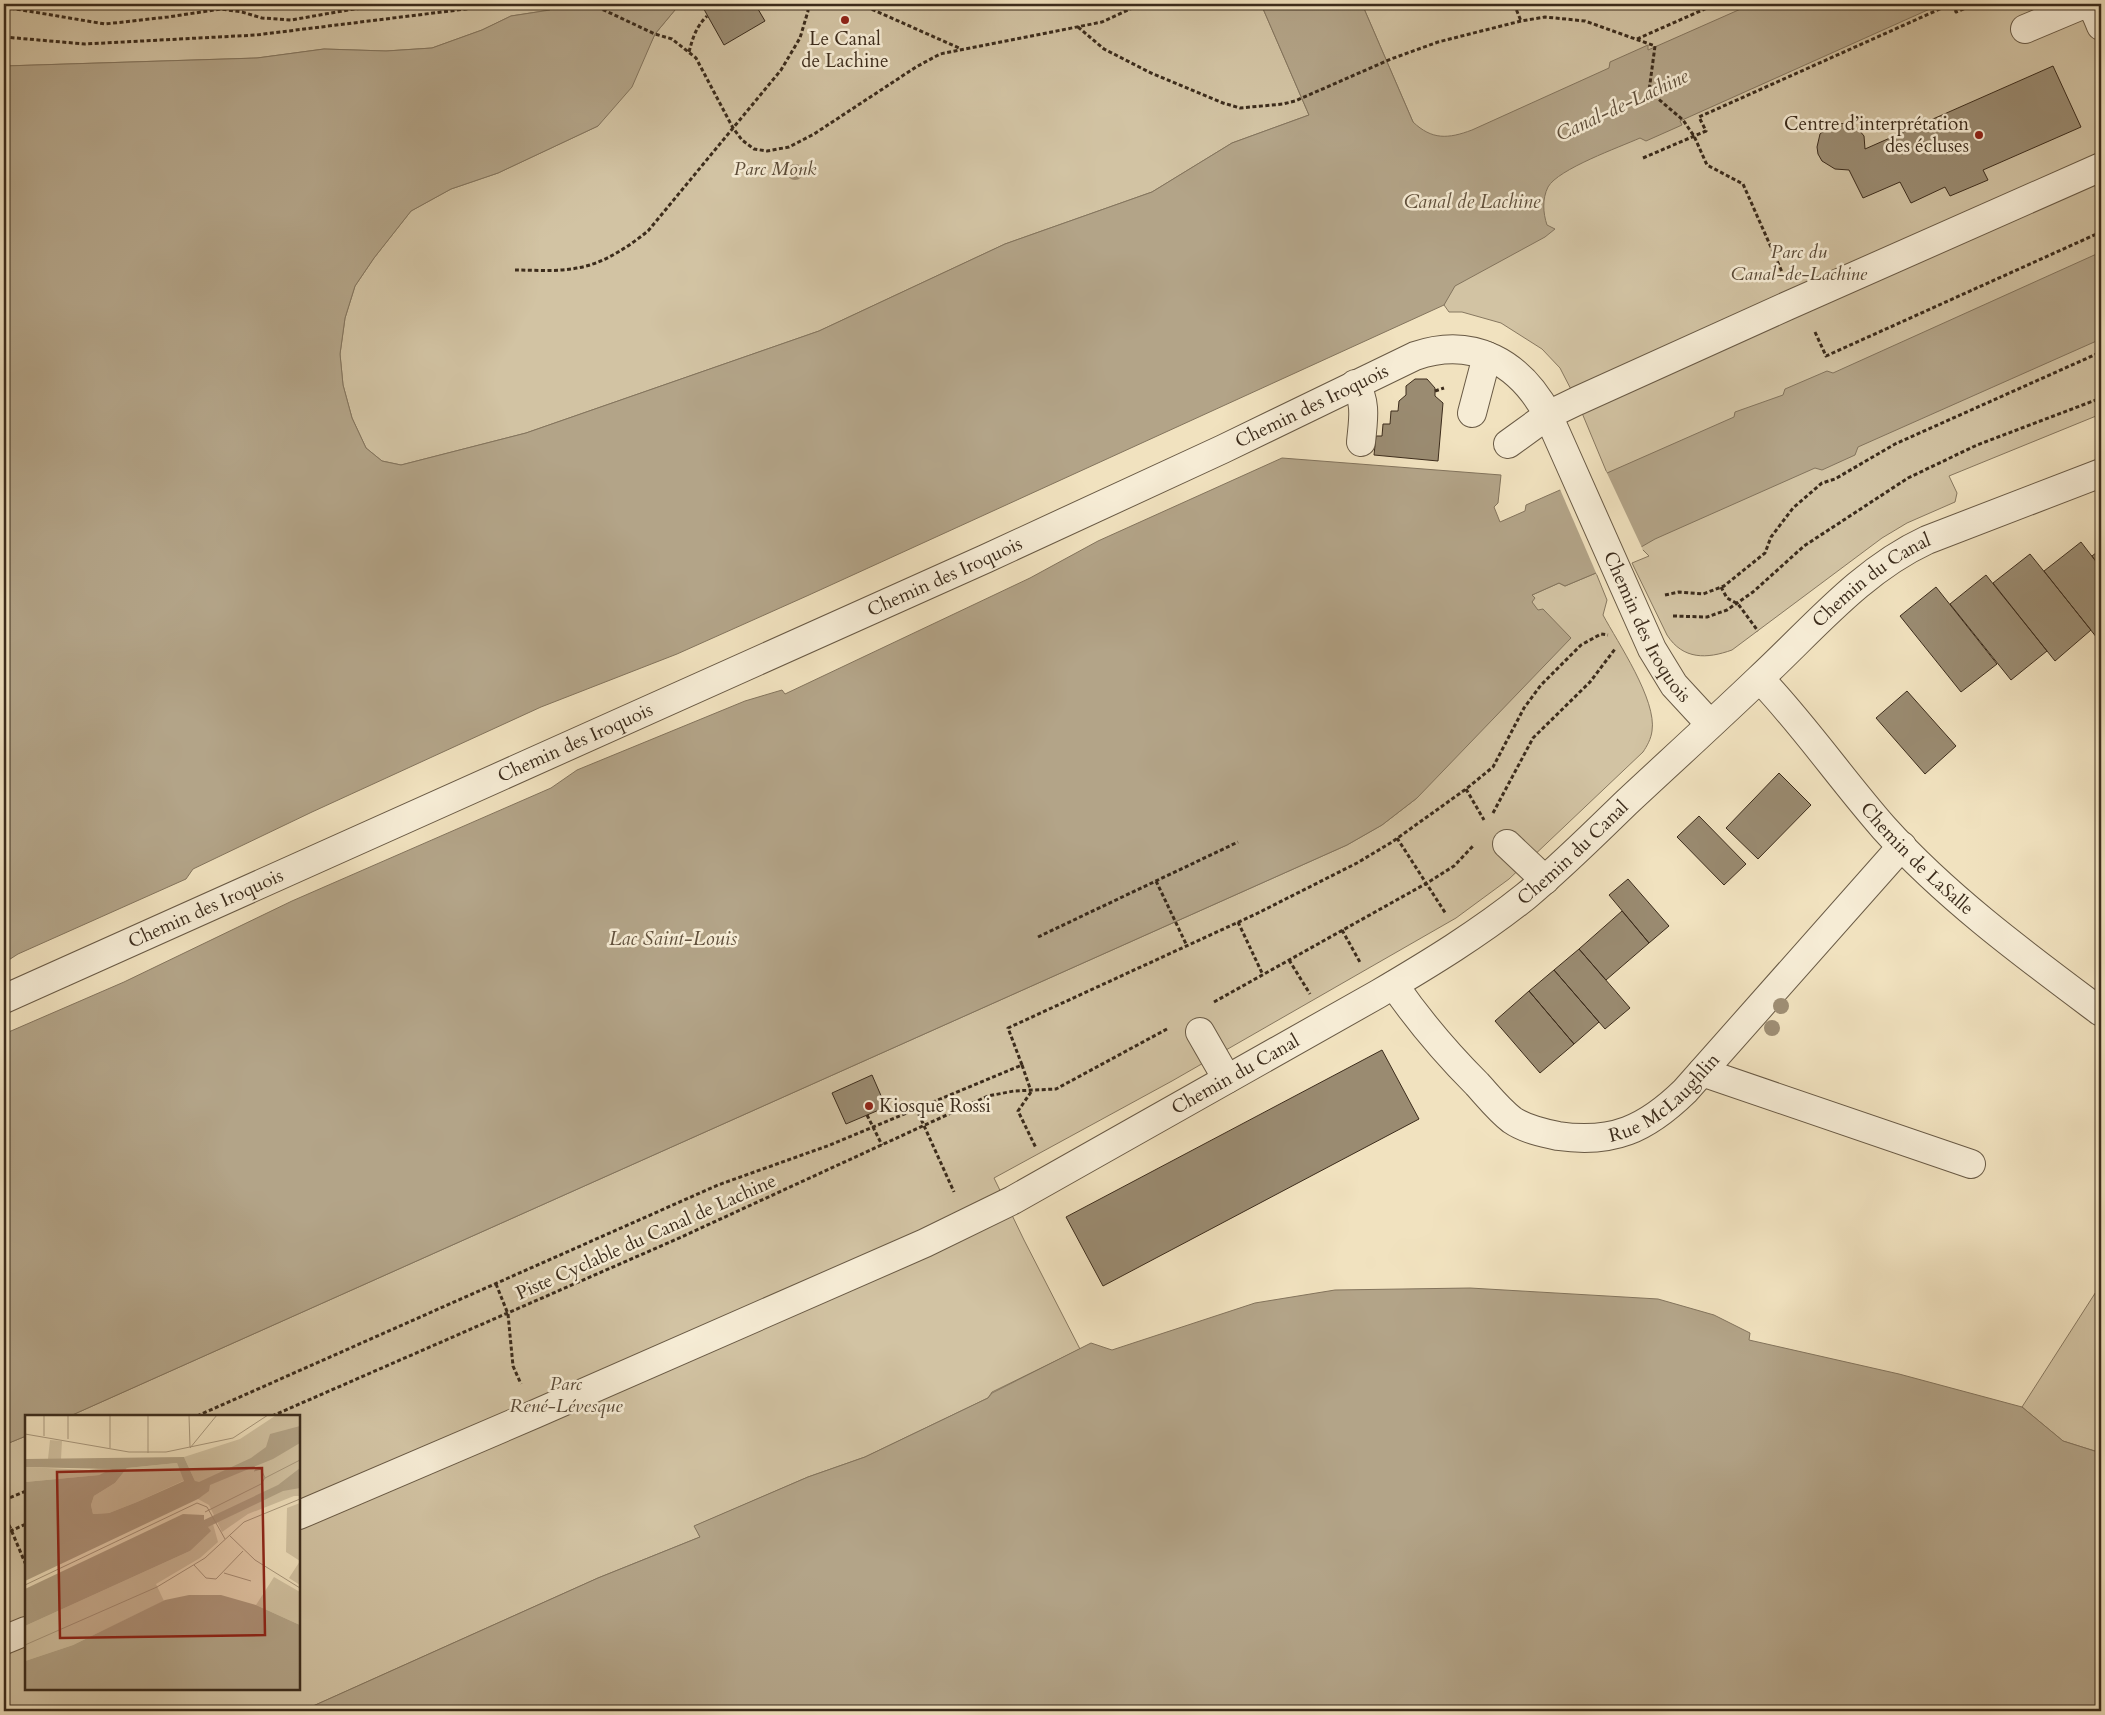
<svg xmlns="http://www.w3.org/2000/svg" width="2105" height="1715" font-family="Cardo,serif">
	<rect width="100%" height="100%" fill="#f1e2bf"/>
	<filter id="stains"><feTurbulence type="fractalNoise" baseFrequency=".004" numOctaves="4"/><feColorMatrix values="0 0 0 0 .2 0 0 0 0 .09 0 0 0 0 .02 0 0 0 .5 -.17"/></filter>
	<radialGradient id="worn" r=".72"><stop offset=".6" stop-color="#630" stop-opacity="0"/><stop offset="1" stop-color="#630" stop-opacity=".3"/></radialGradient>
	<path fill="#d2c3a3" stroke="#877860" d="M4,4H554L550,10L511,16L482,30L432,48L386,51L324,49L257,58L4,66Z
		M680,4H1261L1309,115L1232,143L1152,192L1005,244L819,331L526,433L401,465L382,461L366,448L352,418L343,385L340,354L345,318L355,286L374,258L411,211L451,189L498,173L598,126L646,53L655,34Z
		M1362,4H2101V414L1949,476L1957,493L1955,502L1907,523L1882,538L1732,650C1707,659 1683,660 1667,635L1632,563L1649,556L1641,548L1607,473L1577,401L1560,368L1542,349L1501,323L1462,312H1449L1444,305L1413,122Z
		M1596,573L1607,600L1603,615C1618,643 1657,700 1652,731C1651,739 1647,746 1643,752L1509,879L1456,918L1172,1081L994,1178L1024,1240L1080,1349L992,1392L988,1398L865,1457L808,1477L695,1526L700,1537L598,1578L302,1711H4V1445L26,1436V1689H299V1416H70L1347,845L1382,825L1417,798L1538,611L1531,602L1532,595L1559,583L1565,586Z
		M2101,1284V1453L2063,1441L2022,1407Z"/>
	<path fill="#b3a488" stroke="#83745d" d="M554,4H680L655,34L632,87L598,126L498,173L451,189L411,211L374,258L355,286L345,318L340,354L343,385L352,418L366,448L382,461L401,465L526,433L819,331L1005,244L1152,192L1232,143L1309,115L1261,4H1362L1413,122C1432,140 1448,139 1472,130L1609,68L1610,62L1648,45V50L1752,4H1941L1680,121L1682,125L1646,141L1640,138C1620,147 1558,169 1548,187C1542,199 1543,213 1547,225L1555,229L1545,237L1455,286L1444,305L809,595L677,654L541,707L312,812L193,869L186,879L18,954L4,963V66L257,58L324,49L386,51L432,48L482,30L511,16L550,10Z
		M2101,252V339L1858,447L1855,455L1822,470L1815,468L1655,539L1596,573L1565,586L1559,583L1532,595L1535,598L1532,602L1538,610L1543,609L1571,638L1417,798L1382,825L1347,845L70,1416H26V1436L4,1445V1034L124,982L292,901L551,788L577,770L745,701L782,690L785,694L1030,578L1098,541L1282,458L1501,475L1498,503L1494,507L1500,522L1525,511L1526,505L1560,490L1607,473L1734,417L1735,412L1783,395L1785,389L1827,371L1833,373Z
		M1470,1288L1658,1299L1714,1315L1750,1333L1749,1340L1899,1374L2022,1407L2063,1441L2101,1453V1711H302L598,1578L700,1537L694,1526L808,1477L865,1457L988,1398L992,1393L1091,1343L1112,1350L1255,1303L1335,1290Z"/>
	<path fill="#f1e2bf" d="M1606,471L1643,550L1597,575L1559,487Z"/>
	<path fill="#9a8b71" stroke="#3c2c1c" d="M701,4H755L765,21L724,45Z
		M2053,66L2081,127L1983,170L1988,180L1950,196L1945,187L1911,203L1900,182L1863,198L1849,170L1835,169L1822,161L1818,154L1817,147L1820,134L1831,125L1847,123L1859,130L1864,136L1865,149Z
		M1415,379H1427L1435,388V396L1443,403L1438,461L1374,455L1376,436H1382L1383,424H1390L1391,411H1398L1399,401L1406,395V386Z
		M2081,542L2101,568V643L2044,571Z
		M2101,549V568L2092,556Z
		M2030,554L2091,630L2055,661L1993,583Z
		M1986,575L2047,651L2011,680L1950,604Z
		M1936,587L1997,664L1961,692L1900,616Z
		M1907,691L1956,746L1925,774L1876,718Z
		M1779,773L1811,805L1758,859L1726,828Z
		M1699,816L1746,864L1724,885L1677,837Z
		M1628,879L1669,926L1649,943L1609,895Z
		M1622,911L1649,943L1606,980L1579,949Z
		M1579,949L1630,1008L1605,1029L1554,970Z
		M1554,970L1599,1022L1574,1044L1529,991Z
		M1529,991L1574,1044L1540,1073L1495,1021Z
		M1382,1050L1419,1119L1103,1286L1066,1217Z
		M872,1075L886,1107L846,1124L832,1093Z"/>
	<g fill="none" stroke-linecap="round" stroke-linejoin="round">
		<defs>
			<g id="minor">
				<path d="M2025,29L2082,5C2094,4 2097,17 2101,26"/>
				<path d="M1355,384C1367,402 1363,421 1361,442"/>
				<path d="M1472,413L1487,356"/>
				<path d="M1508,444L1548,415L1577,401L1787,306L2101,167"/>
				<path id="s1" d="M1760,679C1804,725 1841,779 1884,828C1947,898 2026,956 2101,1012"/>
				<path d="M1507,844L1545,880"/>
				<path id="s2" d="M1394,985C1419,1021 1446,1053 1477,1084C1488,1096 1499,1110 1512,1120C1525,1129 1543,1133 1558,1136C1613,1144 1646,1129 1685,1091L1902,846"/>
				<path id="s3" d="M4,999L985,559L1223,449L1415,356C1474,336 1520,363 1548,415L1652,649L1674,685L1710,724"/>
				<path d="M1200,1032L1227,1079"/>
				<path d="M1702,1072L1971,1164"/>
				<path id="s4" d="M299,1515L535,1414L925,1243L1013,1200L1378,994C1429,964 1480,933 1526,896C1561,867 1593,835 1626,803C1670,762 1715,721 1759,679C1812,630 1860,571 1927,540L2101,473"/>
				<path d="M4,1640L26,1631"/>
			</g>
		</defs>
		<use href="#minor" stroke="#695a45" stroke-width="30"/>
		<path stroke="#3c2c1c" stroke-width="3" stroke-dasharray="4 2.5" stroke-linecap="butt" d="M591,4L655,34L672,39L696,58L733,128L742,140L754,149L767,151L789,147L814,134L916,67L940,54L1102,22L1141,4
			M860,4L959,48
			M1514,4L1521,21
			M1953,4L1956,12L1976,4
			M4,7L105,24L168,17L221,9L242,12L262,18L291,20L354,9L405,4
			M1078,27L1104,49L1151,73L1223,103L1240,108L1283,104L1295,101L1391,59L1438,42L1521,21L1545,17L1585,21L1655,46L1649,91L1683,120L1694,136L1707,165L1743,184L1782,272
			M4,37L85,44L256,35L466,9L494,4
			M1637,39L1716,4
			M689,52C693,37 696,27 707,16
			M1643,158L1706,131L1699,117L1951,4
			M515,270C535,270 557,272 577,268C603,264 628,247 648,231L781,70L800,38L808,11L807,4
			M1815,332L1826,356L2101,232
			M1435,391L1444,388
			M1721,587L1727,598L1738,604L1758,631
			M1665,595L1679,592L1703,594L1724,586L1765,553L1771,537L1793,508L1822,483L1835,479L1895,444L2101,352
			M1673,616L1707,617L1727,610L1753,592L1804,546L1908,478L1977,445L2101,398
			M1466,789L1484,820
			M1493,813L1533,738L1590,682L1615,649
			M1397,838L1446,914
			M1156,881L1187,946
			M1238,922L1263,975
			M1342,930L1361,964
			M1038,937L1238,842
			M1289,960L1310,994
			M1214,1002L1427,883L1454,866L1473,846
			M1022,1065L1031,1091
			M1031,1092L1018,1111L1036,1148
			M916,1108L954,1192
			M867,1115L882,1145
			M496,1284L508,1314L513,1366L521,1384
			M197,1416L718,1185L830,1145L1022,1065L1008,1028L1256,914L1357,863L1392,842L1466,789L1493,767L1524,708L1541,685L1581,645L1601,634L1608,635
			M272,1416L677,1239L988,1096L1014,1091L1056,1089L1167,1029
			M4,1500L26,1491
			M4,1513L26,1565
			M4,1534L26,1524"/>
		<use href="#minor" stroke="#f6ecd5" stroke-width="28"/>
	</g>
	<g fill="#9e8e74">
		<circle cx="795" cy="172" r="8"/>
		<circle cx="1781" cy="1006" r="8"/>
		<circle cx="1772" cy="1028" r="8"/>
	</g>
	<g fill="#8f2418" stroke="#f6ecd5" stroke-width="2">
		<circle cx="845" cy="20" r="5"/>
		<circle cx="1979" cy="135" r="5"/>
		<circle cx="869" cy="1106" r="5"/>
	</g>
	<g text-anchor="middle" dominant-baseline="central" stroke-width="5" stroke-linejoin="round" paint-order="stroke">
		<g font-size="19" fill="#3c2c1c" stroke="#f6ecd5">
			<text x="845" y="39">Le Canal<tspan x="845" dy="22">de Lachine</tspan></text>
			<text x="1969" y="124" text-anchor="end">Centre d’interprétation<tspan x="1969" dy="22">des écluses</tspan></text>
			<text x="879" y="1106" text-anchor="start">Kiosque Rossi</text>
		</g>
		<g font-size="19" font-style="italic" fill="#5a4a37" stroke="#f6ecd5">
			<text x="775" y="169">Parc Monk</text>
			<text x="1799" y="252">Parc du<tspan x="1799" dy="22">Canal-de-Lachine</tspan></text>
			<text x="566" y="1384">Parc<tspan x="566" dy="22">René-Lévesque</tspan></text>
		</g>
		<g font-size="19" fill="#3c2c1c" stroke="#f6ecd5">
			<text stroke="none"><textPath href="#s3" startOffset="1436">Chemin des Iroquois</textPath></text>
			<text stroke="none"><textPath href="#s3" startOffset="1031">Chemin des Iroquois</textPath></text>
			<text stroke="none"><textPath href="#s4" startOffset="1846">Chemin du Canal</textPath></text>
			<text stroke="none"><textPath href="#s3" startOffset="1945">Chemin des Iroquois</textPath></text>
			<text stroke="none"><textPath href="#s3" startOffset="626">Chemin des Iroquois</textPath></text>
			<text stroke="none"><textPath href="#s4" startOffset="1441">Chemin du Canal</textPath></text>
			<text stroke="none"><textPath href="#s1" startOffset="239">Chemin de LaSalle</textPath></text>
			<text stroke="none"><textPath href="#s3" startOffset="221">Chemin des Iroquois</textPath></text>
			<text stroke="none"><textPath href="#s4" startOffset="1036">Chemin du Canal</textPath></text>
			<text stroke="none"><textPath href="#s2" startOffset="348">Rue McLaughlin</textPath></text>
			<text transform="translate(646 1237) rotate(-24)">Piste Cyclable du Canal de Lachine</text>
		</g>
		<g font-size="20" font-style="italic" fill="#60503c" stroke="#f6ecd5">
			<text transform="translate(1622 105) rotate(-25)">Canal-de-Lachine</text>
			<text x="1472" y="201">Canal de Lachine</text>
			<text x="673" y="938">Lac Saint-Louis</text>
		</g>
	</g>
	<g transform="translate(25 1415)">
		<rect width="275" height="275" fill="#f1e2bf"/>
		<path d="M250,1H275V81H269L223,99L197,117L184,90L173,84L169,74L170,66L159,42L215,24ZM25,25L37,26L36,44H23ZM152,48L160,65L112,87L84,98L68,99L66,90L69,81L90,68L102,53ZM83,51L87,53L86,57L74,60L0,67V52L64,55ZM275,88V170L264,163L275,146L261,137L262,93ZM188,109L193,127L175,143L131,169L139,186L48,230L0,246V211L165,136L182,112ZM249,162L275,177V210L231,190Z" fill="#d2c3a3"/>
		<path d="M275,11V28L248,44L185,70L184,76L173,84L0,166V67L74,60L87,54L0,52V44L159,42L170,66L174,67L226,43L241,32L245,19ZM152,48L159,66L112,87L84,98L68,99L66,90L69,81L90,68L102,53ZM275,53V73L258,76L183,112L186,116L165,136L0,211V174L158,99L179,100V105L253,70ZM196,180L231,190L275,210V275H0V246L48,230L140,185L164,180Z" fill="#b3a488" fill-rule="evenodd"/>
		<path fill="none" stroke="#a9997e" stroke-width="1" d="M43,0V24M123,0V38M164,0L165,32M0,19L104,37H141L208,23L243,0M19,21V0M85,33V0M165,33L192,0M229,56L236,54L240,63L275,45M180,97L236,69L240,63M204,120L230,145L275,173M169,150L181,163L191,164L218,136M199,158L226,166M0,170L172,88L182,92L200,124M0,230L132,172L180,143L219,107L275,84"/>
		<path fill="#8f2418" fill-opacity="0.15" stroke="#8f2418" stroke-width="2.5" d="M237,53L240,220L35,223L32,57Z"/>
		<rect width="275" height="275" fill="none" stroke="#3c2c1c" stroke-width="2.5"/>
	</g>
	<rect width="2105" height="1715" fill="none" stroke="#f1e2bf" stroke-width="20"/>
	<rect x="5" y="5" width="2095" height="1705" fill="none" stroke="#3c2c1c" stroke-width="2.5"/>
	<rect x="10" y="10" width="2085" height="1695" fill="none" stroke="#3c2c1c"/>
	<rect width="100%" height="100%" filter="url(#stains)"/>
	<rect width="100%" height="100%" fill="url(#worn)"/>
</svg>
